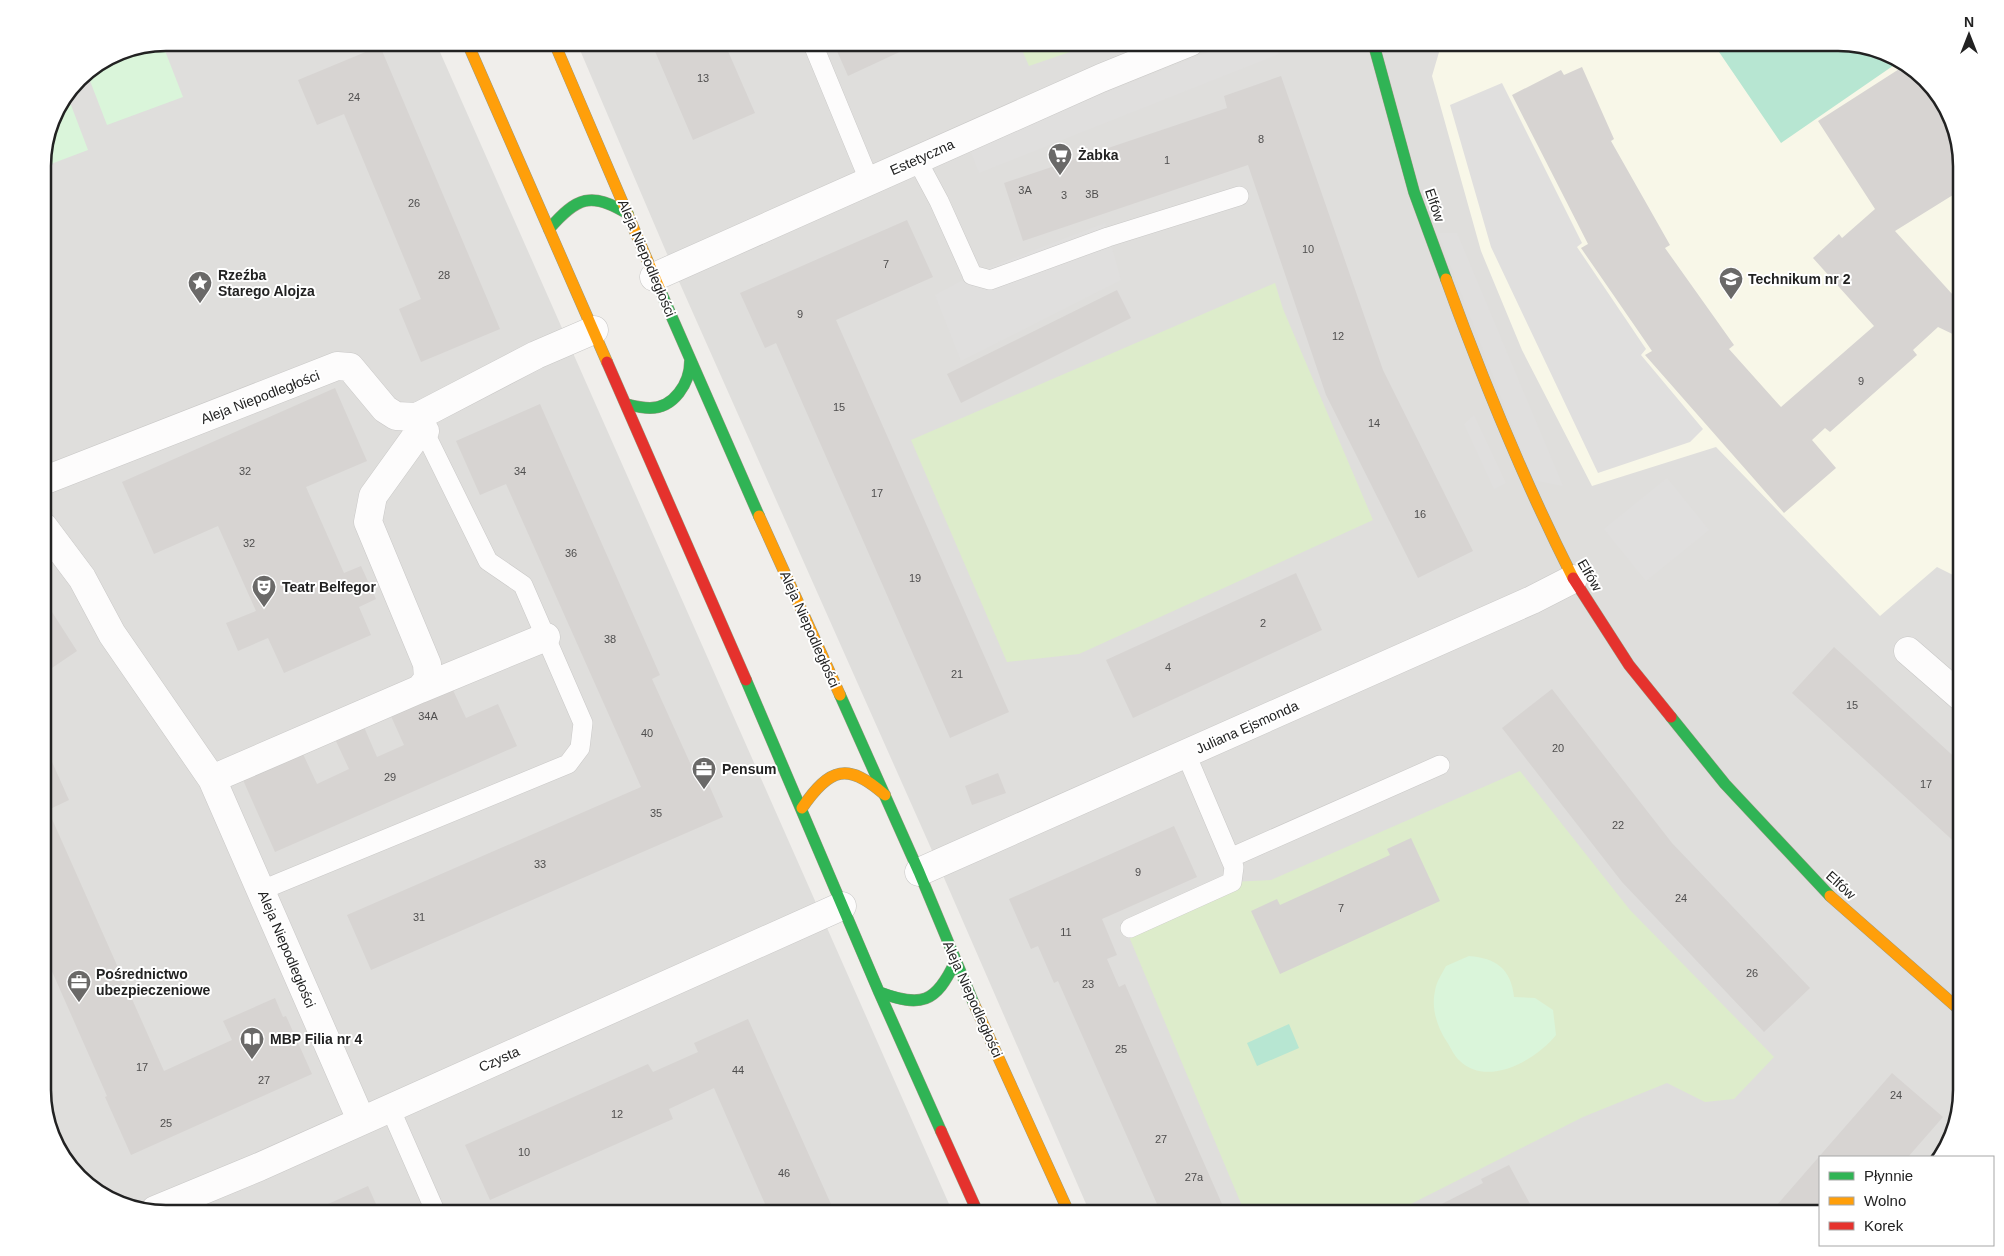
<svg xmlns="http://www.w3.org/2000/svg" width="2004" height="1256" font-family="Arial,sans-serif">
	<rect width="100%" height="100%" fill="#f0eeeb"/>
	<path fill="#dfdedc" d="M167,42L436,43L953,1213H167L98,1193L59,1151L43,1097V159L52,119L79,79L119,52Z
		M1837,42L1906,63L1945,105L1961,166V1090L1941,1157H1820V1213H1090L938,864L673,268L577,43Z"/>
	<path fill="#f8f7e8" d="M1442,42H1837L1906,63L1945,105L1961,166V579L1937,567L1880,616L1716,447L1592,486L1522,350L1481,251L1432,76Z"/>
	<path fill="#ddeccb" d="M1019,43H1096L1029,66Z
		M1275,283L1283,309L1373,520L1079,654L1007,662L911,440Z
		M1520,771L1630,910L1774,1057L1734,1099L1705,1102L1667,1083L1583,1117L1393,1213H1245L1130,939V928L1232,882L1271,880Z"/>
	<path fill="#daf5da" d="M162,43L183,97L107,125L87,73L119,52Z
		M71,105L88,150L43,167L52,119L59,109Z
		M1469,956C1496,958 1511,969 1514,997L1535,998L1553,1010L1556,1035C1537,1059 1488,1088 1460,1061C1454,1056 1451,1048 1447,1042C1437,1027 1431,1008 1435,991C1436,982 1442,974 1446,966Z"/>
	<path fill="#b7e6d2" d="M1726,43H1837L1900,61L1781,143L1717,49Z
		M1289,1024L1299,1048L1257,1066L1247,1043Z"/>
	<path fill="#e0dfde" d="M1231,43H1274L1279,54L979,173L969,147Z
		M1502,83L1582,243L1577,247L1646,349L1641,355L1703,429L1690,442L1598,473L1491,247L1450,105Z
		M1105,223L1121,280L961,361L935,295L980,271Z
		M1438,233H1457L1563,486L1533,480Z
		M1474,415L1506,483L1494,489L1464,424Z
		M1667,478L1709,530L1646,581L1604,529Z"/>
	<path fill="#d7d4d2" d="M651,42H724L755,113L693,140Z
		M833,42H921L848,76Z
		M380,46L500,329L421,362L399,309L421,299L344,114L317,125L298,80Z
		M1907,64L1925,83L1950,122L1961,166V190L1895,231L1953,295L1958,284L1961,285V338L1938,327L1913,350L1917,355L1830,432L1825,428L1812,440L1836,468L1784,513L1645,355L1652,351L1581,248L1588,244L1512,95L1561,70L1564,75L1582,67L1614,139L1611,141L1670,245L1665,248L1734,345L1729,349L1781,407L1874,326L1813,258L1839,234L1842,238L1875,209L1818,121Z
		M1281,76L1383,370L1473,551L1418,578L1326,395L1248,165L1023,241L1004,183L1227,108L1224,96Z
		M907,220L933,277L836,320L1009,712L950,738L776,343L765,348L740,293Z
		M1117,290L1131,318L961,403L947,374Z
		M335,388L367,461L306,487L344,573L361,566L376,599L359,607L371,635L284,673L268,638L238,651L226,623L256,611L218,526L154,554L122,482Z
		M540,404L660,675L652,679L691,765L699,762L723,817L371,970L347,915L641,787L506,484L480,495L456,441Z
		M1296,573L1322,630L1133,718L1106,660Z
		M43,598L77,651L43,674Z
		M1834,647L1961,763V848L1792,693Z
		M452,688L466,718L498,704L517,746L275,852L243,780L303,754L317,784L349,769L335,739L364,727L377,757L404,745L390,714Z
		M1552,689L1672,843L1810,988L1764,1032L1622,882L1502,728Z
		M44,744L69,800L48,810L164,1071L232,1040L223,1021L275,998L283,1017L286,1016L312,1074L131,1155L105,1097L107,1096L43,951Z
		M998,773L1006,793L972,805L965,786Z
		M1174,826L1197,877L1102,919L1117,955L1107,959L1119,987L1125,984L1226,1213H1161L1058,981L1054,983L1038,946L1031,949L1009,899Z
		M1411,838L1440,901L1280,974L1251,911L1277,899L1280,905L1390,855L1387,849Z
		M748,1019L835,1213H769L714,1088L669,1109L673,1119L490,1200L465,1145L648,1064L653,1072L698,1052L694,1043Z
		M1892,1073L1943,1117L1908,1157H1820V1213H1770Z
		M1509,1165L1535,1213H1424L1483,1183L1481,1179Z
		M368,1186L380,1213H308Z"/>
	<g fill="none" stroke-linecap="round" stroke-linejoin="round">
		<defs>
			<path id="lane" d="M812,42L869,180
				M917,160L939,201L971,272L972,275L990,280L1108,237L1239,196
				M1230,858L1440,765
				M262,890L568,764L580,748L583,723L523,585L488,561L419,421
				M1130,928L1232,882L1234,867L1186,754
				M390,1108L436,1213"/>
			<path id="street" d="M654,277L1101,78L1190,42
				M43,481L337,366L350,367L385,409L396,416L417,417L536,355L594,330
				M43,526L82,578L112,634L212,779L361,1120
				M1908,651L1961,697
				M420,689L546,637
				M212,779L420,689L428,679L427,664L368,522L373,496L414,439L425,431
				M919,872L1532,600L1573,579
				M155,1210L259,1167L842,906"/>
			<path id="fast" d="M1373,42L1414,192L1446,279
				M549,229C577,197 591,191 628,214
				M660,290L759,516
				M626,404C634,406 642,408 650,408C674,408 690,383 690,361
				M746,680L879,992L941,1131
				M840,695L919,872L974,1004
				M1671,717L1725,784L1830,896
				M879,992C921,1008 936,1003 955,962"/>
			<path id="slow" d="M467,42L607,362
				M554,42L660,290
				M1446,279C1483,381 1524,481 1573,578
				M759,516L840,695
				M802,808C830,767 848,762 885,795
				M1830,896L1961,1011
				M974,1004L1069,1213"/>
			<path id="jam" d="M607,362L746,680
				M1573,578L1629,665L1671,717
				M941,1131L978,1213"/>
		</defs>
		<use href="#lane" stroke="#c9c8c7" stroke-width="20"/>
		<use href="#street" stroke="#c9c8c7" stroke-width="29"/>
		<use href="#fast" stroke="#999a82" stroke-width="12"/>
		<use href="#slow" stroke="#999a82" stroke-width="12"/>
		<use href="#jam" stroke="#999a82" stroke-width="12"/>
		<use href="#lane" stroke="#fdfcfc" stroke-width="19"/>
		<use href="#street" stroke="#fdfcfc" stroke-width="28"/>
		<use href="#fast" stroke="#30b455" stroke-width="11"/>
		<use href="#slow" stroke="#ff9f0a" stroke-width="11"/>
		<use href="#jam" stroke="#e5322d" stroke-width="11"/>
	</g>
	<defs>
		<symbol id="supermarket-pin" viewBox="-11 -11 22 30"><path d="M0 17L-7.5 6A9.5 9.5 0 1 1 7.5 6Z" fill="#6a6968" stroke="#fff"/><path d="M-6-5.5h2.5l.6 2H6L4.5 2H-2.5L-4.4-4H-6ZM-1.5 3.2a1.3 1.3 0 1 0 .1 0ZM3 3.2a1.3 1.3 0 1 0 .1 0Z" fill="#fff"/></symbol>
		<symbol id="school-pin" viewBox="-11 -11 22 30"><path d="M0 17L-7.5 6A9.5 9.5 0 1 1 7.5 6Z" fill="#6a6968" stroke="#fff"/><path d="M0-5L7-2L0 1L-7-2ZM-4 1L0 2.5L4 1V4Q0 6-4 4Z" fill="#fff"/></symbol>
		<symbol id="sight-pin" viewBox="-11 -11 22 30"><path d="M0 17L-7.5 6A9.5 9.5 0 1 1 7.5 6Z" fill="#6a6968" stroke="#fff"/><path d="M0-6L1.8-2.2L6-1.7L2.9 1.2L3.7 5.4L0 3.3L-3.7 5.4L-2.9 1.2L-6-1.7L-1.8-2.2Z" fill="#fff"/></symbol>
		<symbol id="theatre-pin" viewBox="-11 -11 22 30"><path d="M0 17L-7.5 6A9.5 9.5 0 1 1 7.5 6Z" fill="#6a6968" stroke="#fff"/><path d="M-5-5.5Q0-4 5-5.5V0Q5 5 0 6Q-5 5-5 0ZM-3.3-2.5H-1v1.5H-3.3ZM1-2.5H3.3v1.5H1ZM-2.8 1Q0 5.5 2.8 1Z" fill="#fff"/></symbol>
		<symbol id="office-pin" viewBox="-11 -11 22 30"><path d="M0 17L-7.5 6A9.5 9.5 0 1 1 7.5 6Z" fill="#6a6968" stroke="#fff"/><path d="M-6-3h4V-5.5h4V-3h4V5H-6ZM-1-4.5V-3h2v-1.5ZM-6 0V1H6V0Z" fill="#fff"/></symbol>
		<symbol id="library-pin" viewBox="-11 -11 22 30"><path d="M0 17L-7.5 6A9.5 9.5 0 1 1 7.5 6Z" fill="#6a6968" stroke="#fff"/><path d="M-6-4Q-3-5.5-.7-3.5V5Q-3 3-6 4ZM6-4Q3-5.5 .7-3.5V5Q3 3 6 4Z" fill="#fff"/></symbol>
	</defs>
	<g fill-rule="evenodd">
		<use href="#supermarket-pin" x="1046" y="141" width="28" height="38"/>
		<use href="#school-pin" x="1717" y="265" width="28" height="38"/>
		<use href="#sight-pin" x="186" y="269" width="28" height="38"/>
		<use href="#theatre-pin" x="250" y="573" width="28" height="38"/>
		<use href="#office-pin" x="690" y="755" width="28" height="38"/>
		<use href="#office-pin" x="65" y="968" width="28" height="38"/>
		<use href="#library-pin" x="238" y="1025" width="28" height="38"/>
	</g>
	<g text-anchor="middle" dominant-baseline="central" stroke-width="4" stroke-linejoin="round" paint-order="stroke">
		<g font-size="11" fill="#4f4e4e">
			<text x="703" y="78">13</text>
			<text x="354" y="97">24</text>
			<text x="1261" y="139">8</text>
			<text x="1167" y="160">1</text>
			<text x="1025" y="190">3A</text>
			<text x="1092" y="194">3B</text>
			<text x="1064" y="195">3</text>
			<text x="414" y="203">26</text>
			<text x="1308" y="249">10</text>
			<text x="886" y="264">7</text>
			<text x="444" y="275">28</text>
			<text x="800" y="314">9</text>
			<text x="1338" y="336">12</text>
			<text x="1861" y="381">9</text>
			<text x="839" y="407">15</text>
			<text x="1374" y="423">14</text>
			<text x="245" y="471">32</text>
			<text x="520" y="471">34</text>
			<text x="877" y="493">17</text>
			<text x="1420" y="514">16</text>
			<text x="249" y="543">32</text>
			<text x="571" y="553">36</text>
			<text x="915" y="578">19</text>
			<text x="1263" y="623">2</text>
			<text x="610" y="639">38</text>
			<text x="1168" y="667">4</text>
			<text x="957" y="674">21</text>
			<text x="1852" y="705">15</text>
			<text x="428" y="716">34A</text>
			<text x="647" y="733">40</text>
			<text x="1558" y="748">20</text>
			<text x="390" y="777">29</text>
			<text x="1926" y="784">17</text>
			<text x="656" y="813">35</text>
			<text x="1618" y="825">22</text>
			<text x="540" y="864">33</text>
			<text x="1138" y="872">9</text>
			<text x="1681" y="898">24</text>
			<text x="1341" y="908">7</text>
			<text x="419" y="917">31</text>
			<text x="1066" y="932">11</text>
			<text x="1752" y="973">26</text>
			<text x="1088" y="984">23</text>
			<text x="1121" y="1049">25</text>
			<text x="142" y="1067">17</text>
			<text x="738" y="1070">44</text>
			<text x="264" y="1080">27</text>
			<text x="1896" y="1095">24</text>
			<text x="617" y="1114">12</text>
			<text x="166" y="1123">25</text>
			<text x="1161" y="1139">27</text>
			<text x="524" y="1152">10</text>
			<text x="784" y="1173">46</text>
			<text x="1194" y="1177">27a</text>
		</g>
		<g font-size="14" font-weight="bold" fill="#222" stroke="#fff" text-anchor="start">
			<text x="1078" y="155">Żabka</text>
			<text x="218" y="275">Rzeźba<tspan x="218" dy="16">Starego Alojza</tspan></text>
			<text x="1748" y="279">Technikum nr 2</text>
			<text x="282" y="587">Teatr Belfegor</text>
			<text x="722" y="769">Pensum</text>
			<text x="96" y="974">Pośrednictwo<tspan x="96" dy="16">ubezpieczeniowe</tspan></text>
			<text x="270" y="1039">MBP Filia nr 4</text>
		</g>
		<g font-size="14" fill="#222" stroke="#fff">
			<text transform="translate(922 157) rotate(-24)">Estetyczna</text>
			<text transform="translate(1435 205) rotate(71)">Elfów</text>
			<text transform="translate(647 258) rotate(67)">Aleja Niepodległości</text>
			<text transform="translate(260 397) rotate(-21)">Aleja Niepodległości</text>
			<text transform="translate(1590 575) rotate(60)">Elfów</text>
			<text transform="translate(810 629) rotate(66)">Aleja Niepodległości</text>
			<text transform="translate(1247 727) rotate(-24)">Juliana Ejsmonda</text>
			<text transform="translate(1841 885) rotate(42)">Elfów</text>
			<text transform="translate(287 949) rotate(67)">Aleja Niepodległości</text>
			<text transform="translate(973 999) rotate(66)">Aleja Niepodległości</text>
			<text transform="translate(499 1059) rotate(-24)">Czysta</text>
		</g>
	</g>
	<path d="M0 0H2004V1256H0ZM166 51H1838A115 115 0 0 1 1953 166V1090A115 115 0 0 1 1838 1205H166A115 115 0 0 1 51 1090V166A115 115 0 0 1 166 51Z" fill="#fff" fill-rule="evenodd"/>
	<path fill="none" stroke="#222" stroke-width="2.5" d="M166 51H1838A115 115 0 0 1 1953 166V1090A115 115 0 0 1 1838 1205H166A115 115 0 0 1 51 1090V166A115 115 0 0 1 166 51Z"/>
	<rect x="1819" y="1156" width="175" height="90" fill="#ffffff" stroke="#a7a7a7"/>
	<rect x="1829" y="1172" width="25" height="8" fill="#30b455" stroke="#a7a7a7"/>
	<text x="1864" y="1181" font-size="15" fill="#222222">Płynnie</text>
	<rect x="1829" y="1197" width="25" height="8" fill="#ff9f0a" stroke="#a7a7a7"/>
	<text x="1864" y="1206" font-size="15" fill="#222222">Wolno</text>
	<rect x="1829" y="1222" width="25" height="8" fill="#e5322d" stroke="#a7a7a7"/>
	<text x="1864" y="1231" font-size="15" fill="#222222">Korek</text>
	<g transform="translate(1969 35)" stroke="#ffffff" stroke-width="4" paint-order="stroke">
	<path d="M0-4L9 19L0 12L-9 19Z" fill="#222222"/>
	<text y="-8" font-size="14" font-weight="bold" text-anchor="middle" fill="#222222">N</text>
	</g>
</svg>
